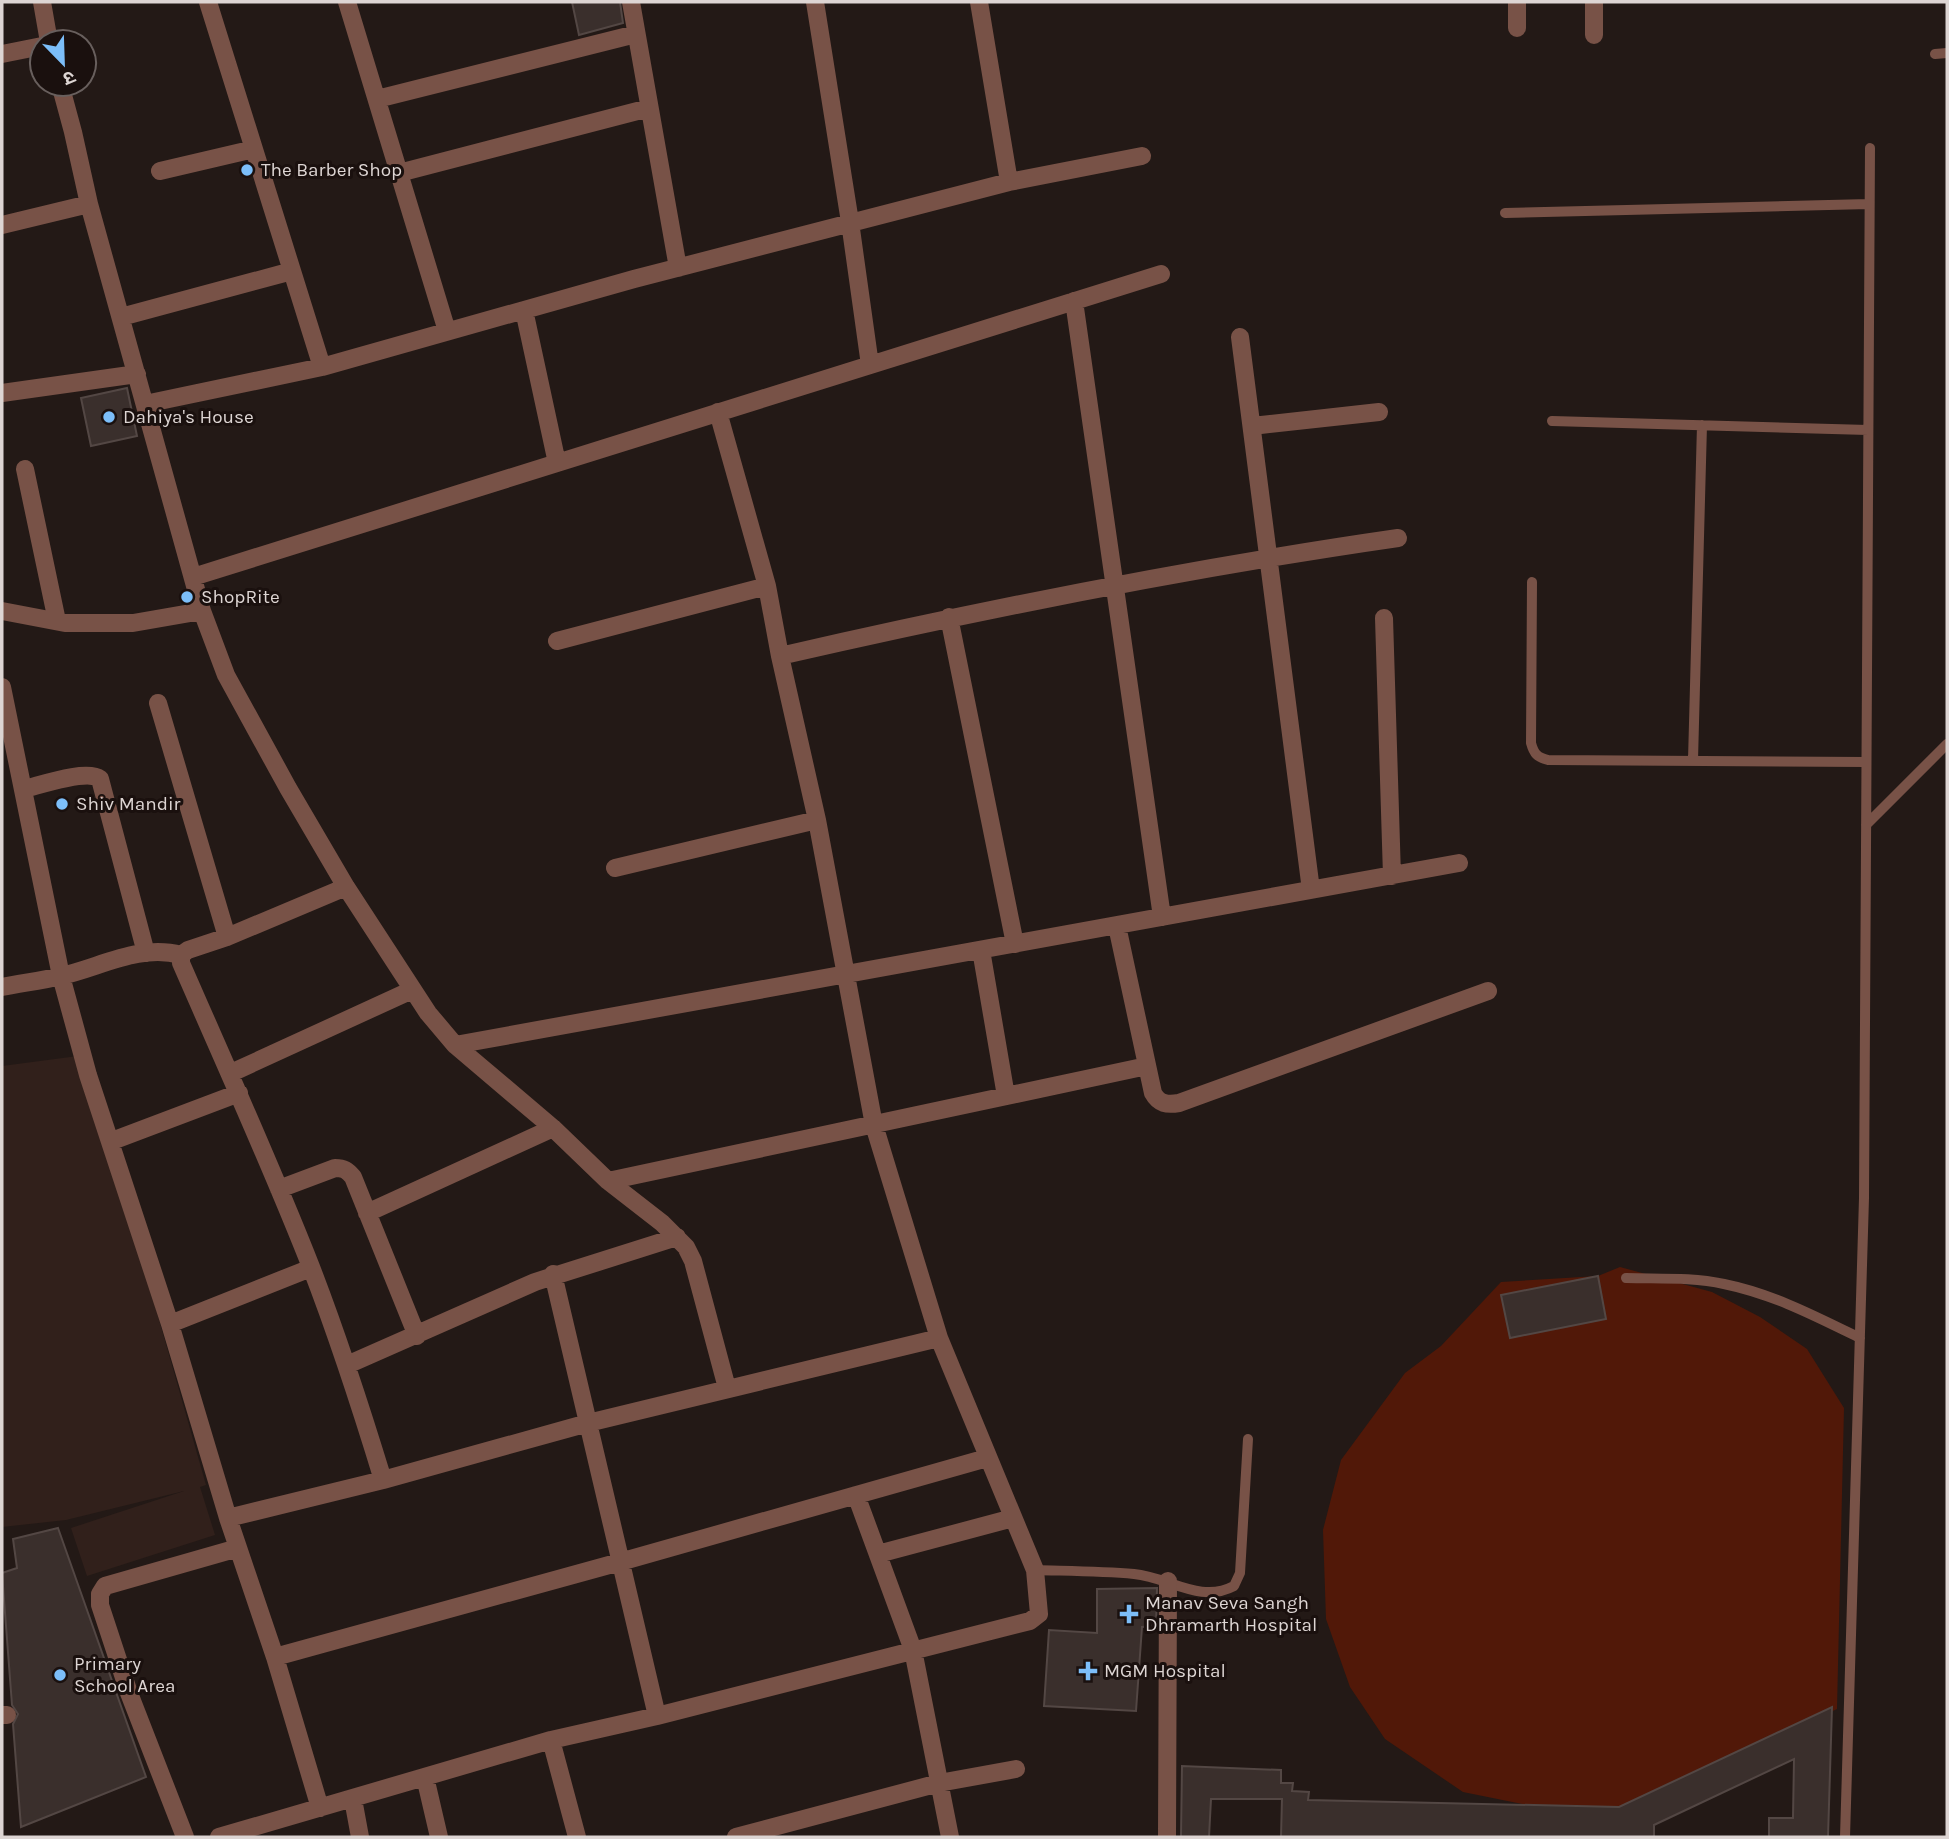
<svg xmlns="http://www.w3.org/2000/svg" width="1949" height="1839" font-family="Karla,'Noto Sans Devanagari',sans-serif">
	<rect width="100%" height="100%" fill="#231916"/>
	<path fill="#31201b" d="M78,1056L104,1126L206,1485L200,1487L215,1535L87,1576L71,1528L184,1491L66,1520L2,1527V1066Z"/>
	<path fill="#511808" d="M1620,1267L1712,1292L1760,1317L1807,1349L1844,1408L1837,1709L1633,1806L1562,1812L1463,1792L1385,1739L1350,1687L1326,1619L1323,1530L1341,1460L1405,1373L1441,1346L1501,1282L1598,1276Z"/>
	<path fill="#3a2f2c" stroke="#534744" stroke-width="2" d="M572,2H620L623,23L579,35Z
		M127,388L137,436L91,446L81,398Z
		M1598,1276L1606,1319L1510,1338L1501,1295Z
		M58,1528L146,1777L21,1827L13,1724L18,1714L12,1705L2,1573L17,1568L13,1539Z
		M1157,1588L1156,1626L1142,1627L1136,1711L1044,1706L1049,1630L1097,1633V1589Z
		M1832,1707L1828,1837H1769V1818H1793L1794,1759L1654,1825V1837H1281L1282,1799H1211L1209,1837H1181L1182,1766L1281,1770V1783H1293L1292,1791L1309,1792L1308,1800L1619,1807Z"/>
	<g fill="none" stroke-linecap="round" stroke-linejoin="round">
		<path stroke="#785247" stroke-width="10" d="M1935,54L1947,53
			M1505,213L1869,204
			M1552,421L1868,430
			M1532,582L1531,743C1534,754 1537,757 1548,760L1866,762
			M1693,760L1702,425
			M1866,825L1947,744
			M1626,1278C1659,1279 1692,1277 1724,1284C1773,1294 1815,1316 1860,1338
			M1035,1570C1068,1571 1101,1571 1134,1574C1169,1577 1200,1604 1234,1586L1240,1573L1248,1439
			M1845,1837L1864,1198L1870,148"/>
		<path stroke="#785247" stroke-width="18" d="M42,2L49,42
			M208,2L322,367
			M347,2L447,331
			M631,2L678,268
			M815,2L850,222L870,365
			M979,2L1009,182
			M1594,2V35
			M1517,28V2
			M2,54L42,46
			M60,84L73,132L89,204L202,611L226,675L288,788L346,887L428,1013L455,1045L553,1128L608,1181L662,1223L686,1247L693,1261L727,1388
			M377,99L636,34
			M160,171L254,149
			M399,173L649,108
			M2,225L89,204
			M1074,301L1162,917
			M524,310L557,463
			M121,317L292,271
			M1240,337L1311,890
			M2,393L137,374
			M145,404L322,367L634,279L1009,182L1142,156
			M1252,426L1379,412
			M25,469L57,621
			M193,577L1161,274
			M2,611L65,623H133L202,611
			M949,617L1015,944
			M1384,618L1392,876
			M557,641L767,586
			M780,656C985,609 1190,568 1398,538
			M2,687L61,976L88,1075L170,1324L228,1518L275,1657L320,1808
			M158,703L227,937
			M24,789C41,785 87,769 100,779L146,953
			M615,868L817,820
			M1117,926L1153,1093C1159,1104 1167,1105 1179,1103L1488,991
			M981,950L1006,1096
			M181,955V963C225,1064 271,1165 311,1267C338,1337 361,1408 383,1480
			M181,955L188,950L227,937L346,887
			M2,987C21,983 41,981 61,976C101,967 139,944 181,955
			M455,1045L1459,863
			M231,1073L412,990
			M112,1141L239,1093
			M608,1181L1147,1066
			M279,1189L335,1168C344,1168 347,1170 353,1177L417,1336
			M367,1213L553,1128
			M553,1274L657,1716
			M170,1324L311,1268
			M347,1365L535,1282L677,1237
			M856,1495L913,1650L950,1837
			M228,1518L383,1480L588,1423L939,1338
			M878,1554L1013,1518
			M275,1657L620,1562L987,1458
			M2,1715H7
			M551,1740L577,1837
			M425,1777L439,1837
			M353,1799L360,1837
			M185,1837L129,1693L100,1605V1594L105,1586L238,1548
			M219,1837L551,1740L657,1716L1030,1621L1039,1614L1035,1570L939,1338L874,1125L817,820L780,656L767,586L718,412
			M736,1837L939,1783L1016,1769
			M1167,1837L1168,1581"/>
	</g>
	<g fill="#7cbef9" stroke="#1a100e" stroke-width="2.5">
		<circle cx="247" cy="170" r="7"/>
		<circle cx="109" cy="417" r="7"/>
		<circle cx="187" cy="597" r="7"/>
		<circle cx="62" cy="804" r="7"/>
		<path d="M1125.5 1603.5h7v7h7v7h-7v7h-7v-7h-7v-7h7z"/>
		<path d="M1084.5 1660.5h7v7h7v7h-7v7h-7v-7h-7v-7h7z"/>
		<circle cx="60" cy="1675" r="7"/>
	</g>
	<g text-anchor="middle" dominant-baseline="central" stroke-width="6" stroke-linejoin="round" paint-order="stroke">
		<g font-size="19" fill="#ddd5d3" stroke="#1a100e" text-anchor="start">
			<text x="261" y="170">The Barber Shop</text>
			<text x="123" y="417">Dahiya's House</text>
			<text x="201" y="597">ShopRite</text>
			<text x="76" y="804">Shiv Mandir</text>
			<text x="1145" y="1603">Manav Seva Sangh<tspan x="1145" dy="22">Dhramarth Hospital</tspan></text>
			<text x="74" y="1664">Primary<tspan x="74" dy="22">School Area</tspan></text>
			<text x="1104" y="1671">MGM Hospital</text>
		</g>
	</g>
	<rect width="1949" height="1839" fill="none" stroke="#ddd5d3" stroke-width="7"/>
	<g transform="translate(63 63) rotate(157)"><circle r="33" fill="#1a100e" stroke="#685f5d" stroke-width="2"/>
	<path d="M0-5L12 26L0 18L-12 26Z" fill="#7cbef9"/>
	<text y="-10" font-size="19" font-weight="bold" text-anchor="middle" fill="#ddd5d3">उ</text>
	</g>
</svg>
